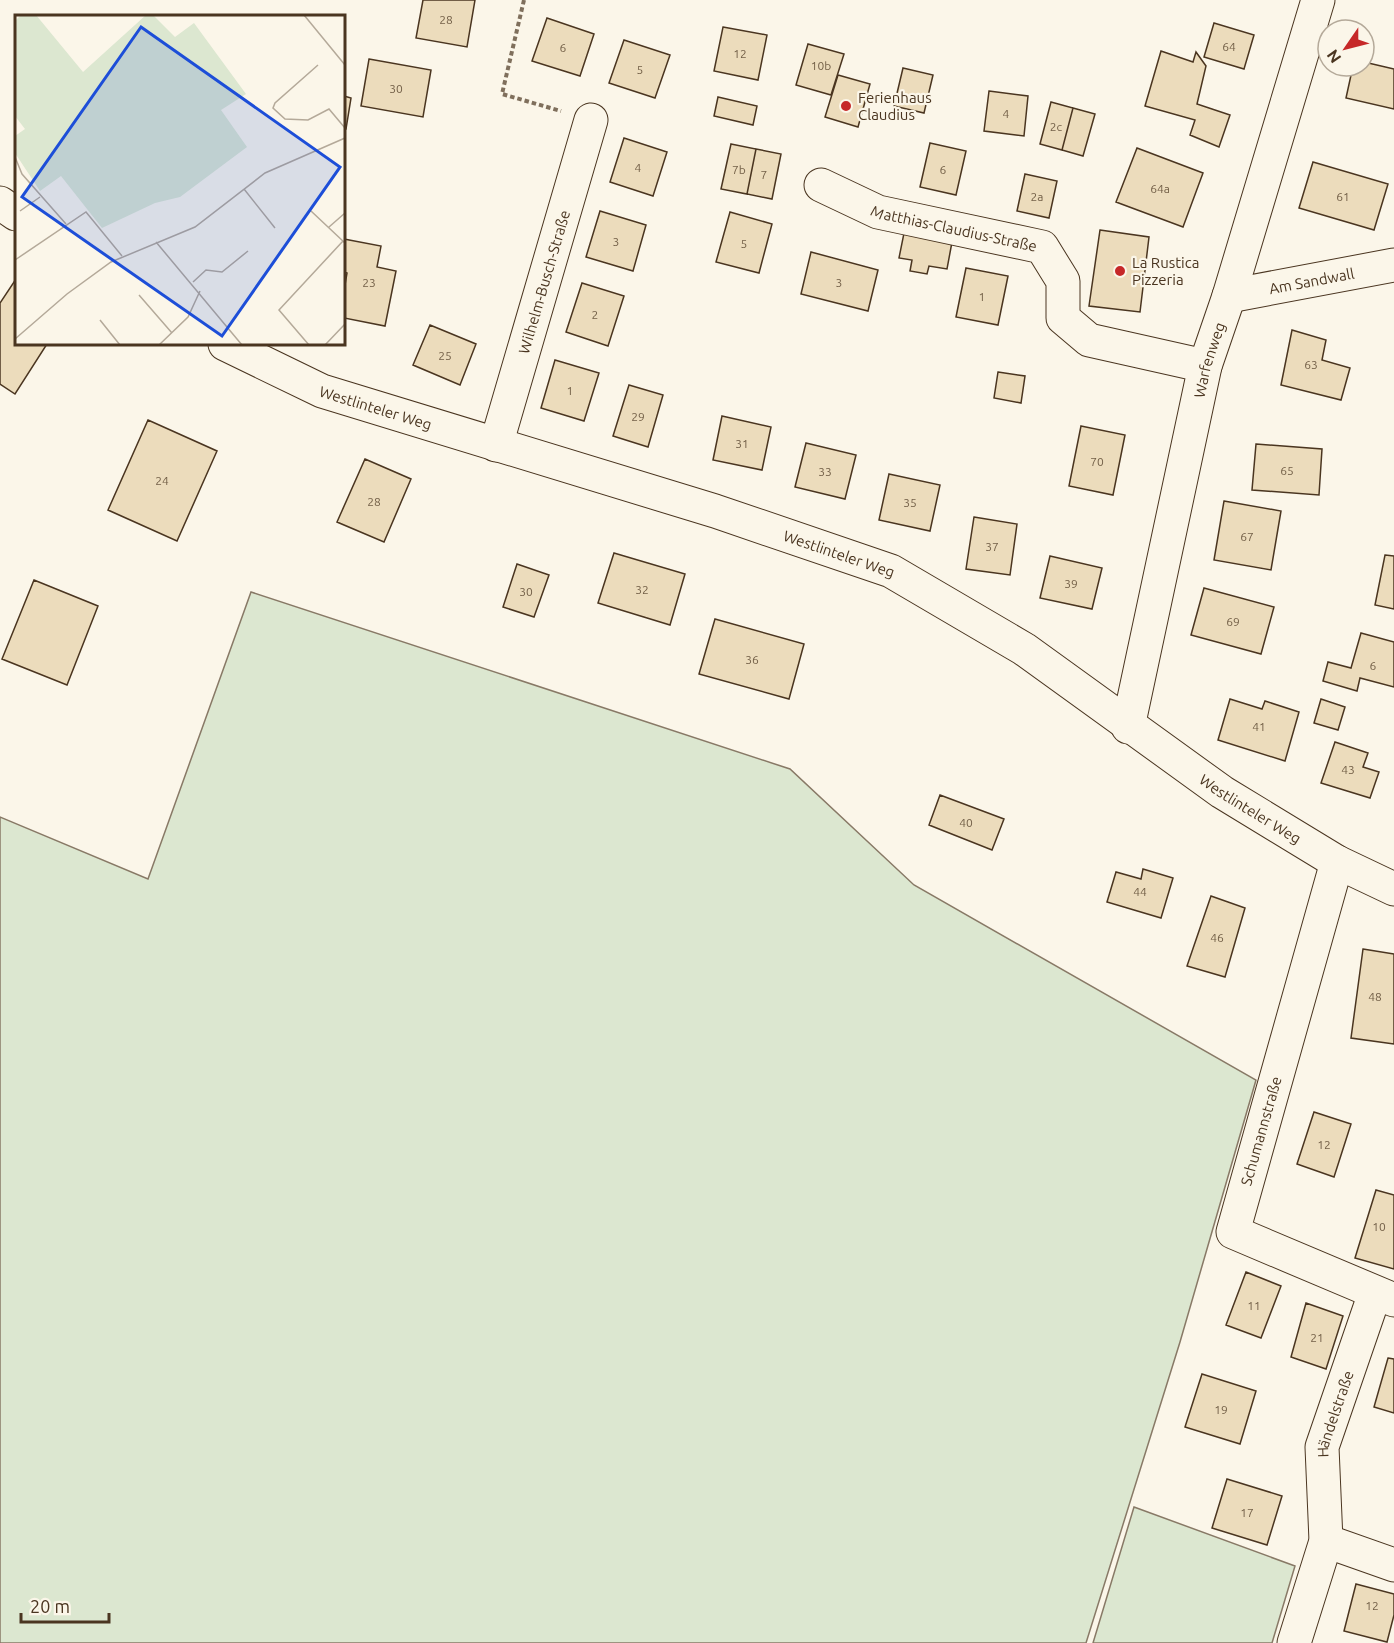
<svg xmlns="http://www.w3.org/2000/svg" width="1394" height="1643" font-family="Ubuntu,sans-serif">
	<rect width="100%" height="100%" fill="#fbf6e9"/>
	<path fill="#dce7d0" stroke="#887966" stroke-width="1.5" d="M251,592L790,769L914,885L1256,1080L1180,1342L1086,1643H0V817L148,879Z
		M1134,1507L1295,1566L1272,1643H1093Z"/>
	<path fill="#ecdcbc" stroke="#4a3520" stroke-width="1.5" d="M423,0H475L467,47L416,38Z
		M547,18L594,34L580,76L532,61Z
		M1214,23L1254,35L1244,69L1204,57Z
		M723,27L767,35L758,80L714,71Z
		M624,40L670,55L655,98L609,83Z
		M808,44L844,54L831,95L796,85Z
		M1161,51L1193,62L1196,52L1206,66L1197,104L1230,115L1219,147L1190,135L1195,120L1145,106Z
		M369,59L431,70L423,117L361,106Z
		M1364,62L1394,69V109L1346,98L1353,66H1364Z
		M903,68L933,75L924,113L894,106Z
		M838,75L870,84L858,127L825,117Z
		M989,91L1028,96L1024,136L984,131Z
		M344,96L351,98L346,129H344Z
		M718,97L757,106L753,125L714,116Z
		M1051,102L1073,108L1062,150L1040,144Z
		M1073,108L1095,114L1083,156L1062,150Z
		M624,138L667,152L653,196L610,182Z
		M930,143L966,151L956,195L920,187Z
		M731,144L756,149L747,194L721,189Z
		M1137,148L1203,173L1183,227L1116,202Z
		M756,149L781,154L772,199L747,194Z
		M1313,162L1388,184L1374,230L1299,208Z
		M1025,174L1057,181L1049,218L1017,211Z
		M600,211L646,225L633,271L586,257Z
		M730,212L772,224L759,273L716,262Z
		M1100,230L1149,237L1140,312L1089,306Z
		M904,233L952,242L947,269L929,266L927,274L910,271L912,260L899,258Z
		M344,239L381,246L377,267L396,271L385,326L344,318V291L347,273L344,272Z
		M811,252L878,270L868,311L801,294Z
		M966,268L1008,276L998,325L956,317Z
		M16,279V344H47L15,394L0,384V303Z
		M582,283L624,296L608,346L566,332Z
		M430,325L476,344L460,385L413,365Z
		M1292,330L1326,340L1322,360L1350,368L1341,400L1281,385Z
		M555,360L599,373L584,421L541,408Z
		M998,372L1025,376L1021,403L994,398Z
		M629,385L663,395L648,447L613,436Z
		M722,416L771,427L762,470L713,460Z
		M148,420L217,451L177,541L108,510Z
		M1081,426L1125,435L1113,495L1069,486Z
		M806,443L856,455L845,499L795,487Z
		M1256,444L1322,449L1319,495L1252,490Z
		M365,459L411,479L384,542L337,522Z
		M889,474L940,485L930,531L879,520Z
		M1224,501L1281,511L1271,570L1214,560Z
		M974,517L1017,524L1010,575L966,569Z
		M614,553L685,574L670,625L598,603Z
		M1385,555L1394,556V609L1375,605Z
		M1050,556L1102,568L1092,609L1040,598Z
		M517,564L549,575L534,617L503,607Z
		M34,580L98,606L67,685L2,659Z
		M1204,588L1274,607L1261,654L1191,635Z
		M715,619L804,644L789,699L699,674Z
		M1361,633L1394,642V687L1360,678L1357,691L1323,681L1328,662L1351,668Z
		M1230,699L1262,709L1265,701L1299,712L1285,761L1218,740Z
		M1321,699L1345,707L1338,730L1314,723Z
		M1335,742L1368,753L1363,767L1379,772L1370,798L1321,783Z
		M940,795L1004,819L992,850L929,825Z
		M1143,869L1173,878L1161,918L1107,902L1116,872L1141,879Z
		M1211,896L1245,908L1225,977L1187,966Z
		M1363,949L1394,954V1044L1351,1038Z
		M1314,1112L1351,1124L1334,1177L1297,1164Z
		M1376,1190L1394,1195V1269L1355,1258Z
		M1246,1272L1281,1286L1261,1338L1226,1325Z
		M1306,1303L1343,1316L1326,1369L1291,1357Z
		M1388,1358L1394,1359V1413L1374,1407Z
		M1202,1374L1256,1391L1240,1444L1185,1427Z
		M1227,1479L1282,1496L1267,1545L1212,1528Z
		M1356,1584L1394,1594V1615L1387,1642L1344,1631Z"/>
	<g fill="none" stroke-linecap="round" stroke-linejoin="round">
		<defs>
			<g id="minor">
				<path id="s1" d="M821,185L878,212L1042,247L1063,281V318L1089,340L1205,366"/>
				<path d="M0,203L16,214"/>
				<path id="s2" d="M1229,296L1394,265"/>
				<path id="s3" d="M225,344L322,391L715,511L891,571L1024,649L1222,792L1337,862L1394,889"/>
				<path id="s4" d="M496,445L591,120"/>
				<path id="s5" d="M1128,727L1205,366L1229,296L1318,0"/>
				<path d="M1337,862L1233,1232L1394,1300"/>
				<path d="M1326,1541L1394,1565"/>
				<path id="s6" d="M1294,1643L1326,1541L1322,1447L1375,1293"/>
			</g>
		</defs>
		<use href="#minor" stroke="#4a3520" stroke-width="35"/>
		<path stroke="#7f6f5c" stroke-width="4" stroke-dasharray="4.5 3" stroke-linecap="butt" d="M524,0L502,94L561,111"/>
		<use href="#minor" stroke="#fbf6e9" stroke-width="33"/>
	</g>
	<g fill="#c62828" stroke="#fbf6e9" stroke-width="2">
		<circle cx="846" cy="106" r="6"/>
		<circle cx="1120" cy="271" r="6"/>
	</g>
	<g text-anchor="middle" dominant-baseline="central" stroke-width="4.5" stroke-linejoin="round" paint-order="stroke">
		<g font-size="12" fill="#725f47">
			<text x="446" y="19">28</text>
			<text x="1229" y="46">64</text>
			<text x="563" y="47">6</text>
			<text x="740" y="53">12</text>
			<text x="821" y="65">10b</text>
			<text x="640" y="69">5</text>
			<text x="396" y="88">30</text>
			<text x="1006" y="113">4</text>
			<text x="1056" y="126">2c</text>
			<text x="638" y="167">4</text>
			<text x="739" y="169">7b</text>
			<text x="943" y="169">6</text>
			<text x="764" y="174">7</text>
			<text x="1160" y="188">64a</text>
			<text x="1037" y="196">2a</text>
			<text x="1343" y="196">61</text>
			<text x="616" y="241">3</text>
			<text x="744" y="243">5</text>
			<text x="369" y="282">23</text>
			<text x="839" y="282">3</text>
			<text x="982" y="296">1</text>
			<text x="595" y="314">2</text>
			<text x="445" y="355">25</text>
			<text x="1311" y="364">63</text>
			<text x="570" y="390">1</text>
			<text x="638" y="416">29</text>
			<text x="742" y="443">31</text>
			<text x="1097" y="461">70</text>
			<text x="1287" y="470">65</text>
			<text x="825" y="471">33</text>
			<text x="162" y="480">24</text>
			<text x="374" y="501">28</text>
			<text x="910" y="502">35</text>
			<text x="1247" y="536">67</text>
			<text x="992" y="546">37</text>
			<text x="1071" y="583">39</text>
			<text x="642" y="589">32</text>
			<text x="526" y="591">30</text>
			<text x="1233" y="621">69</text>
			<text x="752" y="659">36</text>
			<text x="1373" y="665">6</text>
			<text x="1259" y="726">41</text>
			<text x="1348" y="769">43</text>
			<text x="966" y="822">40</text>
			<text x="1140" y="891">44</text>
			<text x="1217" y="937">46</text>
			<text x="1375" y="996">48</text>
			<text x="1324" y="1144">12</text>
			<text x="1379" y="1226">10</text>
			<text x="1254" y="1305">11</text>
			<text x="1317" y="1337">21</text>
			<text x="1221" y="1409">19</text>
			<text x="1247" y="1512">17</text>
			<text x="1372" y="1605">12</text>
		</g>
		<g font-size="15" fill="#4a3520" stroke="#fbf6e9" text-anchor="start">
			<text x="858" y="97">Ferienhaus<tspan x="858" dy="17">Claudius</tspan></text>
			<text x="1132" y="262">La Rustica<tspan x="1132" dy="17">Pizzeria</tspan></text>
		</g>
		<g font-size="15" fill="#4a3520" stroke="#fbf6e9">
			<text stroke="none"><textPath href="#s1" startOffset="141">Matthias-Claudius-Straße</textPath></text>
			<text stroke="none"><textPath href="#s2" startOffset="84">Am Sandwall</textPath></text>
			<text stroke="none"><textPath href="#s4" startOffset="170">Wilhelm-Busch-Straße</textPath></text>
			<text stroke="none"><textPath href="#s5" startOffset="376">Warfenweg</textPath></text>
			<text stroke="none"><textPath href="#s3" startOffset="164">Westlinteler Weg</textPath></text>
			<text stroke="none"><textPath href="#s3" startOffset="650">Westlinteler Weg</textPath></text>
			<text stroke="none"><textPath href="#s3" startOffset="1136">Westlinteler Weg</textPath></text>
			<text transform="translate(1261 1131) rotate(-74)">Schumannstraße</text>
			<text stroke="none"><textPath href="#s6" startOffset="236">Händelstraße</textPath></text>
		</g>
	</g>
	<g transform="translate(15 15)">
		<rect width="330" height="330" fill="#fbf6e9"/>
		<path d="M6,0H21L68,57L131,0H138L160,22L179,8L231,79L206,95L232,132L165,182L140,188L87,213L46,161L25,176L0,138V121L10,114L0,101V6Z" fill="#dce7d0"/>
		<path fill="none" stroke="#b4a999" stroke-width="1.5" d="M289,0L330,50M303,50L260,88L258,93L270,104L293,105L314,94L330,113M0,142L7,159L51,209M229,174L260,213M5,196L25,182M296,196L330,228M314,212L330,198M141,227L227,330M0,245L71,197L107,241M178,267L191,255L207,257L233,236M124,280L157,318M85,305L105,330M0,324L52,279L96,247L180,212L250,158L330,123M144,330L173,302L185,276M294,330L264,295L328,226M310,330L330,309"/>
		<path fill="#1d4ed8" fill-opacity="0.15" stroke="#1d4ed8" stroke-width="3" d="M126,12L325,152L207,321L7,182Z"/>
		<rect width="330" height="330" fill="none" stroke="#4a3520" stroke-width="3"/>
	</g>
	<g transform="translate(1346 48) rotate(235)"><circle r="28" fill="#fbf6e9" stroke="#b4a999" stroke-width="1.5"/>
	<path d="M0-4.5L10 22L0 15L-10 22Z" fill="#c62828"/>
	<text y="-9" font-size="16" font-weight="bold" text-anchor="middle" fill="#4a3520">N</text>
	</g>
	<path d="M21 1613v9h88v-9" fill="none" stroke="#4a3520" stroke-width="3"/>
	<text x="30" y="1613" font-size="18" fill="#4a3520" stroke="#fbf6e9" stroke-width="4.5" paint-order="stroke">20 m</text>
</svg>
